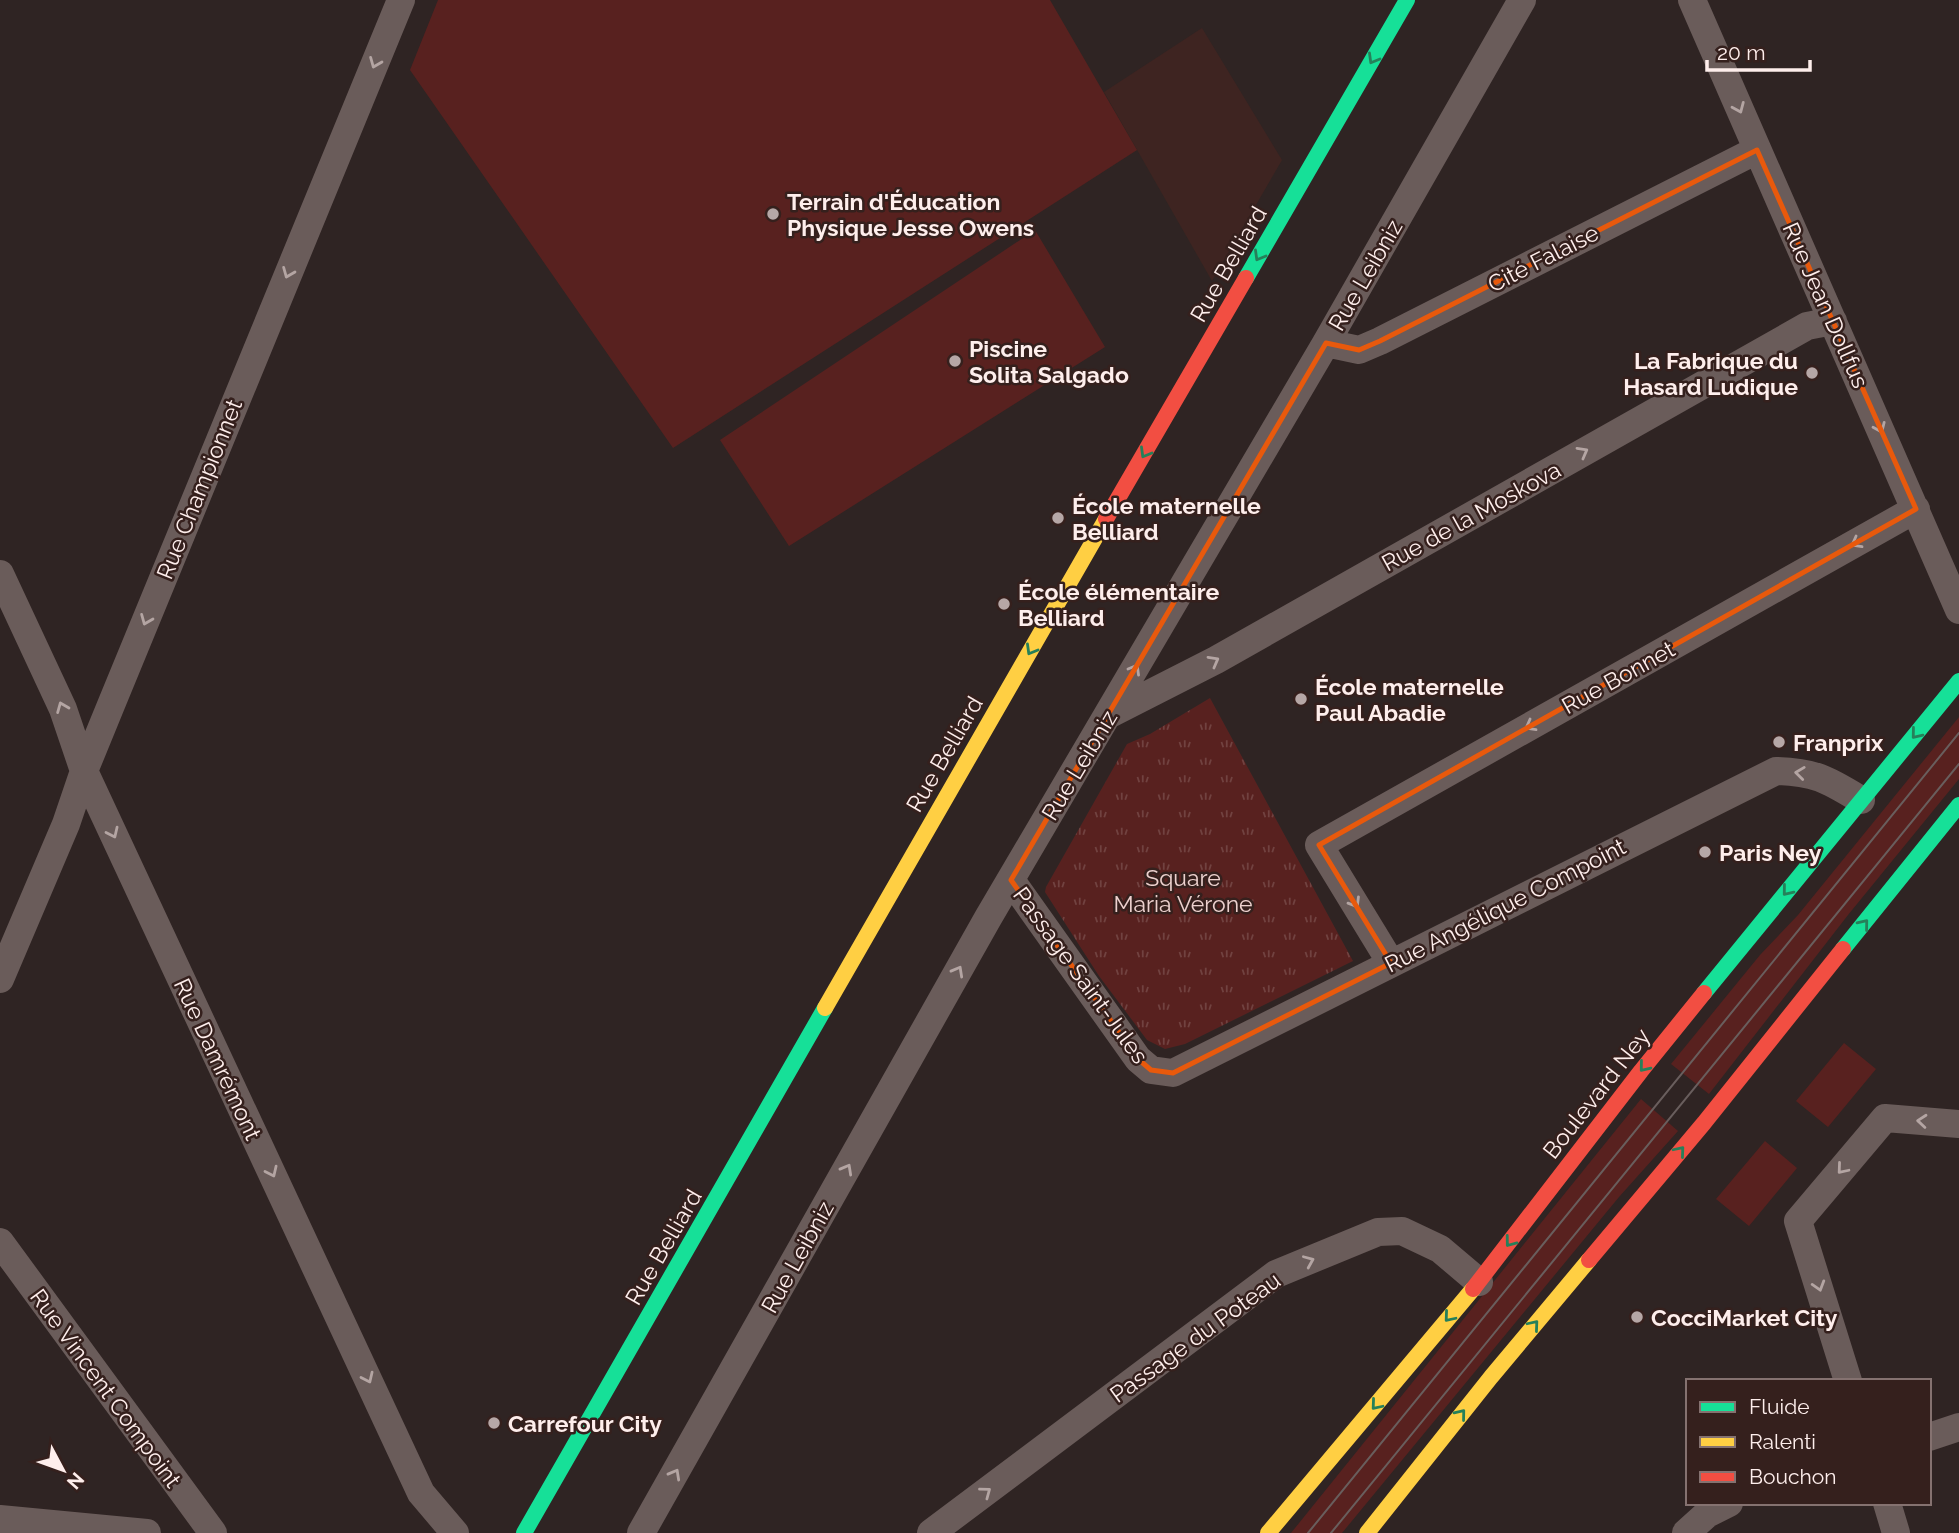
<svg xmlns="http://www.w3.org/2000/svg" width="1959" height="1533" font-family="Raleway,sans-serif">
	<defs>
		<pattern id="park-tufts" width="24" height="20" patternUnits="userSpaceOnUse" patternTransform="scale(1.75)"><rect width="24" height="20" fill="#58211f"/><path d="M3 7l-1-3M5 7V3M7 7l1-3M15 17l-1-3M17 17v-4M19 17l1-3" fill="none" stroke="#714240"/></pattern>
	</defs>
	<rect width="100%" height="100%" fill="#2f2423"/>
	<path fill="#3e2421" d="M1202,28L1282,160L1212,281L1104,92Z"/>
	<path fill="#58211f" d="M438,0H1050L1137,150L673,448L410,70Z
		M1035,230L1105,347L789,546L720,440Z
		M1959,717V779L1848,915L1709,1094L1671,1064L1760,955L1798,915Z
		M1844,1043L1876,1069L1828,1127L1796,1101Z
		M1641,1099L1678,1131L1619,1197L1342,1533H1291Z
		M1765,1141L1797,1168L1749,1226L1716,1199Z"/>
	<path fill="url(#park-tufts)" d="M1210,698L1353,961L1185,1044L1165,1049L1147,1040L1099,976L1045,892L1046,887L1127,744L1150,734Z"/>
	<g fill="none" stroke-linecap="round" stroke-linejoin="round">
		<path stroke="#6a5c5a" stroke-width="28" d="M1692,0L1959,610
			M1326,343L1359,350L1380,341L1757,150
			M0,574L63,709L84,771L421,1493L455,1533
			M1110,714L1216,660L1807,326L1833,321
			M1011,880L1138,1059L1151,1070L1173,1073L1776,771C1816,772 1828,780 1861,800
			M1391,963L1319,845L1916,509
			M0,979L66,824L84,771L111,705L401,0
			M0,1242L213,1533
			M1848,1381L1798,1221L1885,1118L1959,1124
			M1929,1437L1959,1427
			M1887,1503L1896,1533
			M0,1519L147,1533
			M641,1533L988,918L1326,343L1522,0
			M931,1533L1276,1274L1378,1232L1402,1231L1440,1249L1479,1282
			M1686,1533L1707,1514L1729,1503"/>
		<path stroke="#16e098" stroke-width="16" d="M1246,278L1407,0
			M1843,949L1959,805
			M1704,993L1959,681
			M524,1533L825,1008"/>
		<path stroke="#ffcf43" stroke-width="16" d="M825,1008L1106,519
			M1268,1533L1473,1289
			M1367,1533L1491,1377L1589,1260"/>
		<path stroke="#f24e42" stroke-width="16" d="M1106,519L1246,278
			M1589,1260L1704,1123L1843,949
			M1473,1289L1641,1071L1704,993"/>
		<path stroke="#695e5d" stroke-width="2" d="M1308,1533L1959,733
			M1331,1533L1959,764"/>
	</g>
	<defs><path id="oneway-chevron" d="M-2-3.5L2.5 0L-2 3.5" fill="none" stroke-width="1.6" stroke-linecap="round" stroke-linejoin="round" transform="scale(1.75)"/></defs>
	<g stroke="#26805a">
		<use href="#oneway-chevron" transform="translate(1373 59) rotate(120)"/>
		<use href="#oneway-chevron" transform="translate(1259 256) rotate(120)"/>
		<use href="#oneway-chevron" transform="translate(1145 453) rotate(120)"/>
		<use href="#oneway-chevron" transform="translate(1031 650) rotate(120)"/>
		<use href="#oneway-chevron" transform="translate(1916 734) rotate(129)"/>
		<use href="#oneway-chevron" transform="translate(1787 891) rotate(129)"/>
		<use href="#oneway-chevron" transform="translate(1864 924) rotate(-51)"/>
		<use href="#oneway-chevron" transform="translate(1644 1067) rotate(129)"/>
		<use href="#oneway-chevron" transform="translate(1680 1151) rotate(-50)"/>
		<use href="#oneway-chevron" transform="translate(1510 1242) rotate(127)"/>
		<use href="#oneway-chevron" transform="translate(1449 1317) rotate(130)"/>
		<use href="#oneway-chevron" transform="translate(1534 1325) rotate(-50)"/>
		<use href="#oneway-chevron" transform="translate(1376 1405) rotate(130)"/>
		<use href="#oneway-chevron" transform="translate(1461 1414) rotate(-51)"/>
	</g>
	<g stroke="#b4a5a3">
		<use href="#oneway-chevron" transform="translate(375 63) rotate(112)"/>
		<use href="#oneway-chevron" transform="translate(1739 108) rotate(67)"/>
		<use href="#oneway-chevron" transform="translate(288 273) rotate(112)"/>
		<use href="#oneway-chevron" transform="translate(1880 428) rotate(66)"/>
		<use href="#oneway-chevron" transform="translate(1583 452) rotate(-29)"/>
		<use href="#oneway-chevron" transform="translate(1856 543) rotate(151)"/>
		<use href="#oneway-chevron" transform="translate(146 620) rotate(112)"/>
		<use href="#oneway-chevron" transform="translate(1214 661) rotate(-29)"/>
		<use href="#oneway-chevron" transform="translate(1135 669) rotate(-60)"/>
		<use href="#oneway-chevron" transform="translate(62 707) rotate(-112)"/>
		<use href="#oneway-chevron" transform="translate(1530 726) rotate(151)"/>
		<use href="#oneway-chevron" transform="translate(1800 773) rotate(-173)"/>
		<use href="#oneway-chevron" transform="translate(113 833) rotate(65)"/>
		<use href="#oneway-chevron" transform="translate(1355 903) rotate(59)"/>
		<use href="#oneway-chevron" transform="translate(958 971) rotate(-61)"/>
		<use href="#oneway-chevron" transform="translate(1922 1121) rotate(-175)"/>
		<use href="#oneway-chevron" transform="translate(847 1169) rotate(-61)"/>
		<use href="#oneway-chevron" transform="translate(1842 1169) rotate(130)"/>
		<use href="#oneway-chevron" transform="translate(272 1172) rotate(65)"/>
		<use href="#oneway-chevron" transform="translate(1309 1261) rotate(-23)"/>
		<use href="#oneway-chevron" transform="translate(1819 1286) rotate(73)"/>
		<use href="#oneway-chevron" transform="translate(368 1378) rotate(65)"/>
		<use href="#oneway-chevron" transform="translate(675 1474) rotate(-61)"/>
		<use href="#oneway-chevron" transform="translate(986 1492) rotate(-37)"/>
	</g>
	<path fill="none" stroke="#e8590c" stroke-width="5" stroke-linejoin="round" d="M1757,150L1916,509L1319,845L1391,963L1173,1073L1151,1070L1138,1059L1011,880L1326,343L1359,350L1380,341Z"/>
	<g fill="#b6a7a6" stroke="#35201d" stroke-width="2.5">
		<circle cx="773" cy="214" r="7"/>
		<circle cx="955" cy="361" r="7"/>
		<circle cx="1812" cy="373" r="7"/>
		<circle cx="1058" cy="518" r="7"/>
		<circle cx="1004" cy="604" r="7"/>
		<circle cx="1301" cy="699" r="7"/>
		<circle cx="1779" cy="742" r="7"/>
		<circle cx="1705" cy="852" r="7"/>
		<circle cx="1637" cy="1317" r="7"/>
		<circle cx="494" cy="1423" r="7"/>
	</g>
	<g text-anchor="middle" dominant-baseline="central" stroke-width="5" stroke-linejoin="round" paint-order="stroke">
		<g font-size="23" font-weight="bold" fill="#feeeec" stroke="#35201d" text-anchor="start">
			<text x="787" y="201">Terrain d'Éducation<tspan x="787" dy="26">Physique Jesse Owens</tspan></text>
			<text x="969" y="348">Piscine<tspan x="969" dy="26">Solita Salgado</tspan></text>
			<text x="1798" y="360" text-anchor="end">La Fabrique du<tspan x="1798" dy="26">Hasard Ludique</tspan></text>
			<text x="1072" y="505">École maternelle<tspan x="1072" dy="26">Belliard</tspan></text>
			<text x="1018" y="591">École élémentaire<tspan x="1018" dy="26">Belliard</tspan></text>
			<text x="1315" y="686">École maternelle<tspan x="1315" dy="26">Paul Abadie</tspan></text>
			<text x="1793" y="742">Franprix</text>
			<text x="1719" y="852">Paris Ney</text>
			<text x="1651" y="1317">CocciMarket City</text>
			<text x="508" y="1423">Carrefour City</text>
		</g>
		<g font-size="23" fill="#feeeec" stroke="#35201d">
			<text transform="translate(1543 258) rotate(-27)">Cité Falaise</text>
			<text transform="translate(1228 264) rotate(-60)">Rue Belliard</text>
			<text transform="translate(1365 275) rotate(-60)">Rue Leibniz</text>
			<text transform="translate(1826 305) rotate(66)">Rue Jean Dollfus</text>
			<text transform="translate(199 489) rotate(-68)">Rue Championnet</text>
			<text transform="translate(1471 516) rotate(-29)">Rue de la Moskova</text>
			<text transform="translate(1618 677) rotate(-29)">Rue Bonnet</text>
			<text transform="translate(944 754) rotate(-60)">Rue Belliard</text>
			<text transform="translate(1079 765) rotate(-59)">Rue Leibniz</text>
			<text transform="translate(1505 905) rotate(-27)">Rue Angélique Compoint</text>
			<text transform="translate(1081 975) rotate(54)">Passage Saint-Jules</text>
			<text transform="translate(218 1059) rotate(65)">Rue Damrémont</text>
			<text transform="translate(1596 1093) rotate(-52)">Boulevard Ney</text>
			<text transform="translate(663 1247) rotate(-60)">Rue Belliard</text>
			<text transform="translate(797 1257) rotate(-61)">Rue Leibniz</text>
			<text transform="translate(1195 1337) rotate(-36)">Passage du Poteau</text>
			<text transform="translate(106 1388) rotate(54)">Rue Vincent Compoint</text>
		</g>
		<g font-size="23" fill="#edd1ce" stroke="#35201d">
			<text x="1183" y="877">Square<tspan x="1183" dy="26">Maria Vérone</tspan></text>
		</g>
	</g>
	<rect x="1686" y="1379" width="245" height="126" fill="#35201d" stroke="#857270" stroke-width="2"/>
	<rect x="1700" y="1402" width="35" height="10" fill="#16e098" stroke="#857270" stroke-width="2"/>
	<text x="1749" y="1414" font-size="21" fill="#feeeec">Fluide</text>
	<rect x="1700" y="1437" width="35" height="10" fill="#ffcf43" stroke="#857270" stroke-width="2"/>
	<text x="1749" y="1449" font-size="21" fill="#feeeec">Ralenti</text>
	<rect x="1700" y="1472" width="35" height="10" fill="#f24e42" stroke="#857270" stroke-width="2"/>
	<text x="1749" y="1484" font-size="21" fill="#feeeec">Bouchon</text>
	<g transform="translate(63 1470) rotate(131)" stroke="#35201d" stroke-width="5" paint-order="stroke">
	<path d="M0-5L12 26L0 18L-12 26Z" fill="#feeeec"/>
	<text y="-10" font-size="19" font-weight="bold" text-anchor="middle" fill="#feeeec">N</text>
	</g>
	<path d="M1707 60v10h103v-10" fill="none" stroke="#feeeec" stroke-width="3.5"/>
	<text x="1717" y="60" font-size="21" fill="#feeeec" stroke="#35201d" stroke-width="5" paint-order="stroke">20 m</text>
</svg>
